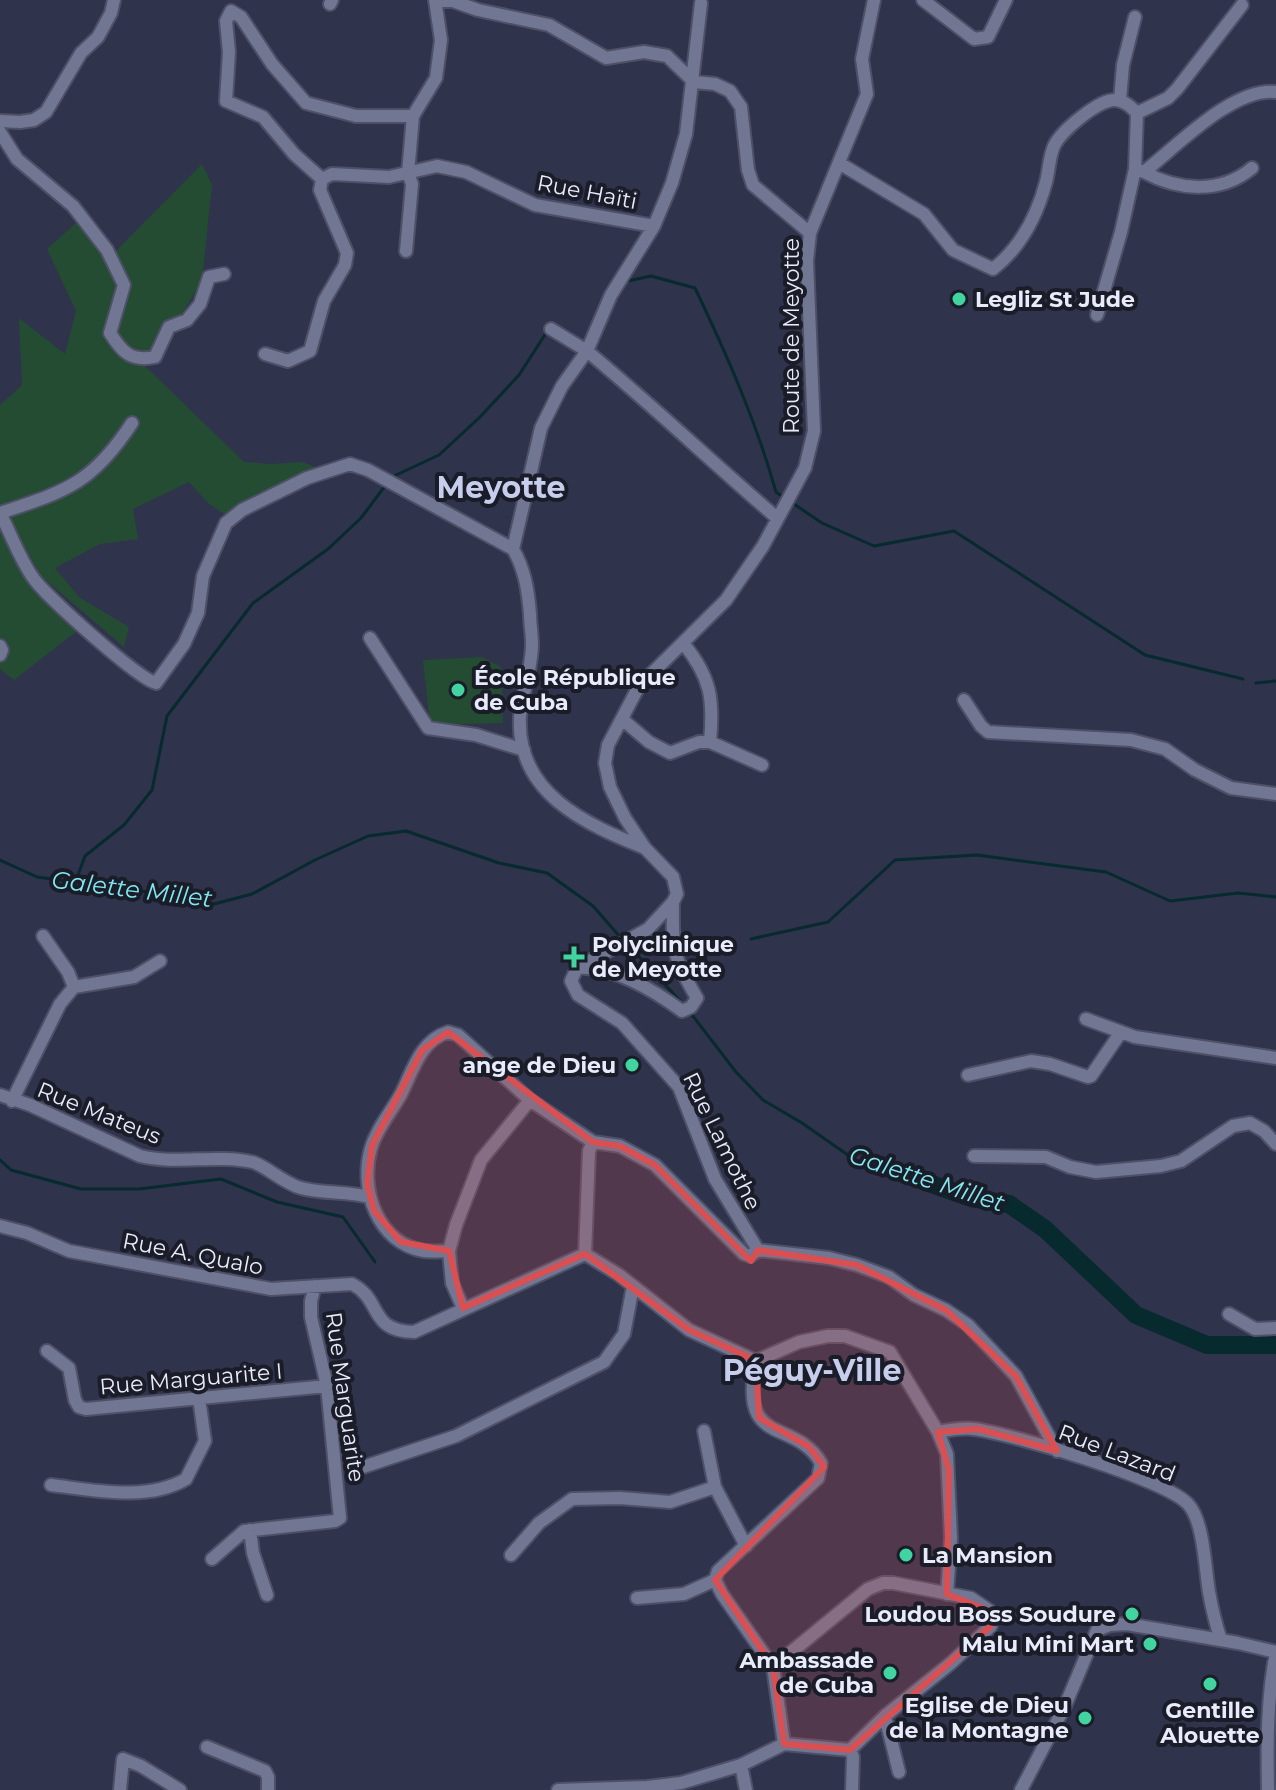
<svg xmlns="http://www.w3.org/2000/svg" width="1276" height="1790" font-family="Montserrat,sans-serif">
	<rect width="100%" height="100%" fill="#2f334c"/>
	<path fill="#244c32" d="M202,164L212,185L202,281L182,314L164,327L144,365L244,462L271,464L303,462L320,469L258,493L226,515L208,503L189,482L133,509L138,539L100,544L55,568L79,597L129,627L124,647L41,576L0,503V405L22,385L19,318L65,354L76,311L47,249L76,223L107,260Z
		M0,530L30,587L77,631L14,680L0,669Z
		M482,657L501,667L503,723L430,725L423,660Z"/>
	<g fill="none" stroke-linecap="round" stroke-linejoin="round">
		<path stroke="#062a2e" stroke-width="3" d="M623,282L651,276L695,288C727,355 756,421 776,492L785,498
			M394,476L439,455L480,417L519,375L548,330
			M791,502L822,523L874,546L954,531L1145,655L1243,679
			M1256,683L1276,681
			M0,860L37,877L185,897L214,904L252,894L315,860L368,836L406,831L499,863L547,873L593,906L621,938
			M75,883L85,856L124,825L152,790L167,716L253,603L328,549L361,518L385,486
			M751,939L828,922L895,860L977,855L1106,872L1170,901L1238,893L1276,897
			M627,944L684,1005
			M689,1011L736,1072L763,1100L802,1123L855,1160L892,1170
			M0,1160L11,1170L81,1189H139L221,1179L277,1202L343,1217L375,1262"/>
		<path stroke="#062a2e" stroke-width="18" d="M892,1170L971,1198L1009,1204L1045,1229L1136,1315L1207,1345H1276"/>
		<defs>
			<path id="minor" d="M923,0L974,39L988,37L1006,0
				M435,1H453L478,10L549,25L606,58L644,52L667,56L694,82L715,84L730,91L741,107L748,170L753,185L810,233
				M330,4L332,0
				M1120,100L1123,65L1135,17
				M1137,113L1168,98L1177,89L1242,5
				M0,121L20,122L34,120L46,112L81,53L98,37L111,13L114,0
				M0,132L17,159L73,206L107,250L124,285L110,333C122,352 131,362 155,357L169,327L187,320L200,304L209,277L224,274
				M839,163L924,214L953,250L993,269C1021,247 1037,216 1046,182C1049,171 1049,157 1054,146C1061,131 1100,98 1116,100C1125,101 1131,107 1137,113L1135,169L1144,172C1177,146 1233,87 1276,92
				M1144,172C1179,191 1221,194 1252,168
				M322,179L294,154L263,117L226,101L229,52L226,21L231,11L241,17L272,64L306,103L356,116H413
				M406,251L412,184L408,173L413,116L436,78L441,40L435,0
				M1097,315L1121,232L1135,169
				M551,329L587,351L611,295L654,226L672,183L686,134L701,3
				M265,354L288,361L310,351L324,301L345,265L347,253L320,190L322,179L332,174L389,177L437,166L466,172L535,205L654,226
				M0,513C11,534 20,560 34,579C47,597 138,679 156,683L184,644L198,613L203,576L226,523L242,510L307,478L350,464L368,470L513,549C525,570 528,590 530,614C530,624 532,634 532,644C532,669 522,693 520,717C516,793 585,824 645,848
				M0,513C66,491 92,484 132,423
				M513,549L541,428L562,386L587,351C652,405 713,463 777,518
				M370,638L428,728L476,735L524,750
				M683,643C711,677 714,699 710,742
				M0,646L2,650L0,655
				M964,700L981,726L988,732L1131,740L1165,749L1195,770L1231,788L1276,794
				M622,719L649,742L670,753L699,742H710L762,765
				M43,936L68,972L74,987
				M577,968C612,965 655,991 682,1011L691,1007L697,998C673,958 672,949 673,902
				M1086,1019L1135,1037L1276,1058
				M968,1075L1031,1061L1050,1064L1088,1077L1091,1076L1121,1032
				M0,1095L30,1105L140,1156C176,1165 215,1154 252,1162C265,1165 283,1183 301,1188C323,1194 347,1191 369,1197
				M12,1101L60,1004L74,987L134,977L160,961
				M974,1156L1046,1157L1070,1167L1096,1172L1161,1166L1181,1161L1233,1126L1250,1123L1264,1131L1276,1144
				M0,1226L27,1233L69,1251L271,1289L352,1284C383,1300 368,1331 414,1332L585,1254
				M758,1250L715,1179L679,1087L622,1023L578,995L571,981L577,968L648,929L673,902L677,894L673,877L645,848L625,818L610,787L605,763L608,745L639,686L726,600L763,546L805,468L814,431L807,261L810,233L867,94L862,59L874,0
				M449,1251C441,1251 432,1252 424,1251C377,1243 359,1189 371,1148C377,1128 391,1112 401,1094C413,1070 420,1041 448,1032L458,1035L530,1100L593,1142L620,1146L655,1165L744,1254L750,1256L758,1250L829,1258L857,1265L889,1277L914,1295L946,1310L968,1325L1016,1376L1057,1451
				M585,1254L619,1275L689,1330L756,1361C738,1449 794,1417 821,1463L818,1478L718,1571L715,1580L722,1594L773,1667L784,1744
				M585,1254L589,1151L593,1142
				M463,1308L452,1283L449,1251L456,1225L481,1160L530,1100
				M1229,1314L1255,1329L1276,1328
				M47,1351L69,1368L75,1400L79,1407L86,1409L327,1386
				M756,1361L799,1342L828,1336H845L890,1352L938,1432L947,1454L951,1538L947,1594
				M704,1431L715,1487L746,1546
				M938,1432C950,1430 962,1427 974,1429C1012,1434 1165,1479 1188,1504C1204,1521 1205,1569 1209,1592C1212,1609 1216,1625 1221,1640
				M360,1468L456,1436L604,1362L624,1334L633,1286
				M51,1485C93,1490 147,1502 186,1479L205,1441L199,1398
				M250,1530L253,1553L267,1595
				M511,1555L539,1523L572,1499L620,1498L670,1502L715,1487
				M212,1559L244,1531L335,1521L340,1518L327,1386L311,1317V1301L315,1286
				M637,1598L684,1594L715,1580
				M773,1667L868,1589L883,1583H893L971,1598L990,1611L991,1626L951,1663L885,1716L850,1750
				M885,1716L899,1772
				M207,1747L265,1771L268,1777V1790
				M741,1765L746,1790
				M120,1790L123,1759L141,1766L180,1790
				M558,1790L647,1787L681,1783L741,1765L784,1744L850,1750L853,1757L852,1790
				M1021,1790L1065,1706L1097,1630L1110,1625L1127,1624L1238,1643L1276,1652
				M1268,1790C1267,1744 1267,1698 1276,1652"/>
		</defs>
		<use href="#minor" stroke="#4e5067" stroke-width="16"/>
		<use href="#minor" stroke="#717693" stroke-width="12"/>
	</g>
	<path fill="#da4f52" fill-opacity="0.2" stroke="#da4f52" stroke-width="6" stroke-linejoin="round" d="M448,1032L593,1142L620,1146L655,1165L751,1261L758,1250L857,1265L946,1310L1016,1376L1057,1451L978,1429L938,1432L949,1470L947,1594L990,1611L991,1626L850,1750L784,1744L773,1667L715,1580L824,1467L809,1447L759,1418L756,1361L689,1330L585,1254L463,1308L449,1251L401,1242L374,1211L367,1184L372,1145L422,1050Z"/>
	<g fill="#41d4a1" stroke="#1a1c27" stroke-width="3">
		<circle cx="959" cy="299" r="8"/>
		<circle cx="458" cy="690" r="8"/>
		<path d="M570 945h8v8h8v8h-8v8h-8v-8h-8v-8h8z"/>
		<circle cx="632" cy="1065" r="8"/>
		<circle cx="906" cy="1555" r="8"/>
		<circle cx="1132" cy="1614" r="8"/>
		<circle cx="1150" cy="1644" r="8"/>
		<circle cx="890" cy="1673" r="8"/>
		<circle cx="1210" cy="1684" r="8"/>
		<circle cx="1085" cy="1718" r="8"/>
	</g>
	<g text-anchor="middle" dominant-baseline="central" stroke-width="8" stroke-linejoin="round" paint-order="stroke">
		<g font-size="22" fill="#e8ebfc" stroke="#1a1c27">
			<text transform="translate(587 192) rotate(11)">Rue Haïti</text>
			<text transform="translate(791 336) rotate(-90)">Route de Meyotte</text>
			<text transform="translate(99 1113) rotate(22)">Rue Mateus</text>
			<text transform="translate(722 1141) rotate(64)">Rue Lamothe</text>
			<text transform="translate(193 1254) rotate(11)">Rue A. Qualo</text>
			<text transform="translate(191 1379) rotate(-5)">Rue Marguarite I</text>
			<text transform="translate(345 1397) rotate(82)">Rue Marguarite</text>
			<text transform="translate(1117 1453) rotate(21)">Rue Lazard</text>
		</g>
		<g font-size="22" font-weight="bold" fill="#e8ebfc" stroke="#1a1c27" text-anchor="end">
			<text x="975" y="299" text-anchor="start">Legliz St Jude</text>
			<text x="474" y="677" text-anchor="start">École République<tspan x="474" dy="25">de Cuba</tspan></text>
			<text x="592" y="944" text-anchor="start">Polyclinique<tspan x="592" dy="25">de Meyotte</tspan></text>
			<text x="616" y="1065">ange de Dieu</text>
			<text x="922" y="1555" text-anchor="start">La Mansion</text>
			<text x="1116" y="1614">Loudou Boss Soudure</text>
			<text x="1134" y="1644">Malu Mini Mart</text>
			<text x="874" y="1660">Ambassade<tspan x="874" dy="25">de Cuba</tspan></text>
			<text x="1069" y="1705">Eglise de Dieu<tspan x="1069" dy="25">de la Montagne</tspan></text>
			<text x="1210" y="1710" text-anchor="middle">Gentille<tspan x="1210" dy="25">Alouette</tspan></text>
		</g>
		<g font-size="24" font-style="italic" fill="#82e8f3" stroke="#1a1c27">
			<text transform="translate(132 889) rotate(7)">Galette Millet</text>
			<text transform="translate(927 1179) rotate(18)">Galette Millet</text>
		</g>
		<g font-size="30" font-weight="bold" fill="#c7cded" stroke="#1a1c27">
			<text x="501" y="487">Meyotte</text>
			<text x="812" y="1370">Péguy-Ville</text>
		</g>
	</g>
</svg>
